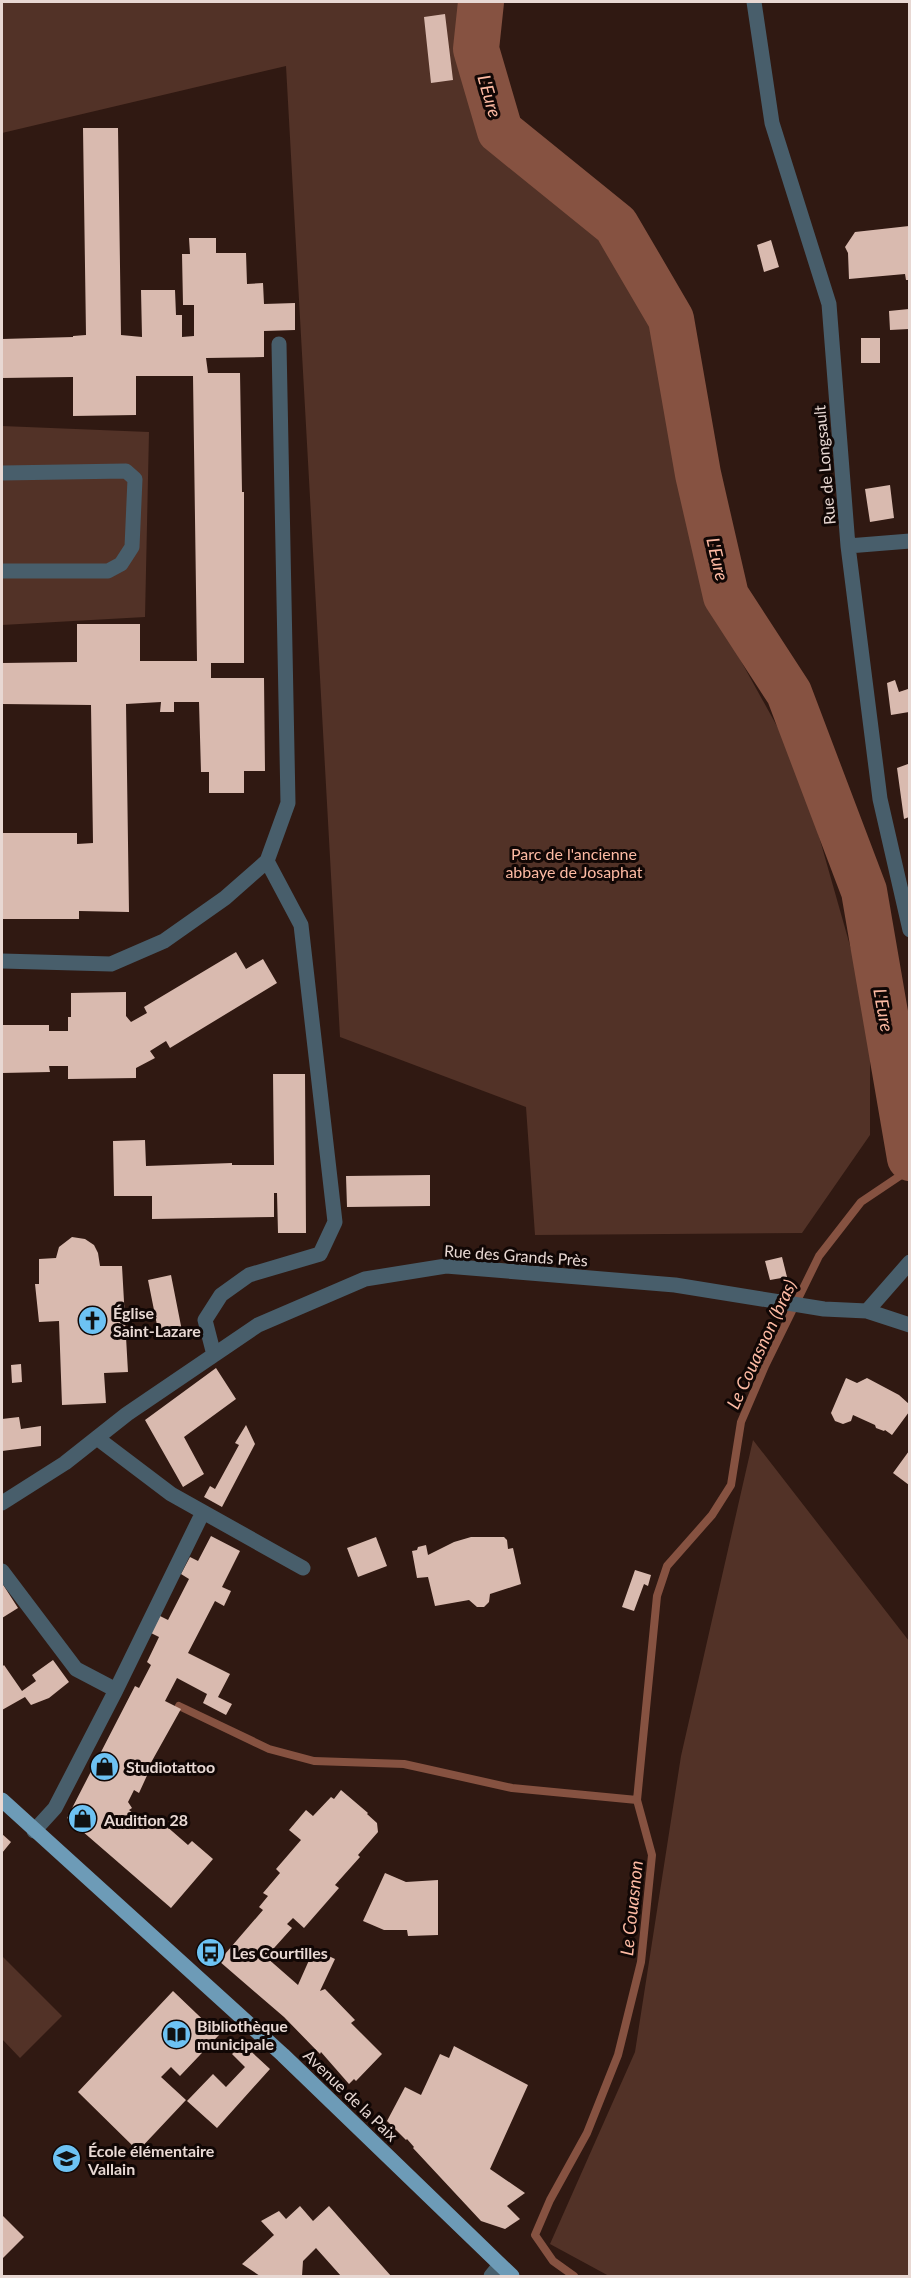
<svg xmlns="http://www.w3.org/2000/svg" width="911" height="2278" font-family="Lato,sans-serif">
	<rect width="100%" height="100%" fill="#301912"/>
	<path fill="#523227" d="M2,2H469L466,51L486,136L594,232L656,334L715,614L799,766L870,1016V1135L802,1233L535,1235L526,1107L340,1037L286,66L2,133Z
		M2,426L149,432L145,617L2,625Z
		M753,1440L909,1641V2276H609L550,2244L635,2052L681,1756Z
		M2,1956L62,2016L20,2058L2,2039Z"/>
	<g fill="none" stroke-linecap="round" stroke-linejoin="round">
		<path stroke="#865241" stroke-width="8" d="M179,1706L269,1749L314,1761L404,1764L512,1788L637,1800
			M574,2276L553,2261L535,2235L550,2200L587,2133L618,2055L641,1962L652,1855L637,1800L657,1596L667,1566L712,1515L731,1485L741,1422L765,1366L819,1256L861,1202L910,1169"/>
		<path stroke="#865241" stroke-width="46" d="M481,2L476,49L500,131L616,225L671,319L698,474L726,596L789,693L864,891L910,1158"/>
	</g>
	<path fill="#d9baaf" d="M445,14L453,80L431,83L424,17Z
		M83,128H118L121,335L142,337L141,290H175L176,315H182V337L194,336V305H183L182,254H190L189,238H216V253H246L247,284L263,283L264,304L295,303V330L264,331V357L206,358L208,373H240L242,492H244V663H211V678H264L265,771H244V793H209V772H201L199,702H174V712H160L161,702L126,704L129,912L79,911V919H2V833H77V844L93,843L91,705L2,704V663L77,662V624H140V661H197L193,376H136V415L73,416V377L2,378V339L73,337V336L86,335Z
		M909,226V280H906L905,274L849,279L848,253L845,247L855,232Z
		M771,240L779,267L764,272L757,245Z
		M909,309V329L890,330L889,311Z
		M861,338H880V363H861Z
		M890,485L894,518L870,522L865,489Z
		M895,680L899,692L908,689L909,712L891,715L887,683Z
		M908,764L909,817L904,819L897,768Z
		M236,952L246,969L263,959L277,983L170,1048L166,1041L150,1051L155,1058L136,1068V1078L68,1079V1066H49L50,1072L2,1073V1025H49V1031H68V1017H71V993L126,992V1016L131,1022L147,1013L144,1007Z
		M273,1074H305L306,1233H278L277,1193H274V1217L152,1219V1196H114L113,1141L145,1140L146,1166L232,1163V1165H274Z
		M430,1175V1206L347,1207L346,1176Z
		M72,1237L85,1239L94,1245L98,1253L100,1266H122L128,1372L104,1373L106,1403L62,1405L59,1321L39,1322L35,1284H39V1259L56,1258L59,1247Z
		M782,1257L787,1277L770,1280L765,1261Z
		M171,1275L182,1331L159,1335L148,1280Z
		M21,1364L22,1382L12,1383L11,1365Z
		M216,1368L236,1399L184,1437L204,1474L183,1487L145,1420Z
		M846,1378L857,1383L867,1378L899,1395L909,1404V1412L892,1435L885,1430L884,1431L876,1428L875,1425L853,1415L851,1421L843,1424L835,1421L831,1413Z
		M19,1417L21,1429L41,1426V1446L2,1451V1419Z
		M246,1425L255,1444L222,1507L204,1497L210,1486L215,1489L239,1445L235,1443Z
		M909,1451V1485L893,1473Z
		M211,1536L240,1551L222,1587L231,1591L224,1606L215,1601L188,1653L230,1674L218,1697L232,1704L226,1715L203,1703L207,1694L177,1678L165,1701L181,1709L148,1768L150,1769L139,1793L134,1790L128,1802L132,1808L129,1810L140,1819L143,1815L152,1823L157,1818L188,1845L192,1841L213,1859L171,1908L67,1818L135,1686L139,1688L151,1665L147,1662L159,1637L151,1633L160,1616L168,1620L189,1579L181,1574L190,1557L198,1561Z
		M376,1537L387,1566L358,1577L347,1548Z
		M471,1537H504L507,1540L508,1549L513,1548L521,1584L490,1594L489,1602L484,1607H477L469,1600L435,1606L428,1577L417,1578L412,1551L417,1550L418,1547L426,1545L428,1555L454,1542Z
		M635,1570L651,1575L648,1586L644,1584L634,1611L622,1607Z
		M2,1583L18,1608L2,1618Z
		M53,1660L69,1682L49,1698L31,1705L25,1697L2,1710V1667L4,1665L22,1691L36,1681L32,1675Z
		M341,1790L368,1813L367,1814L377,1823L378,1832L358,1855L360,1857L335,1885L339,1888L304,1928L293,1918L287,1924L292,1928L266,1957L298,1985L314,1949L335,1959L320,1991L325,1989L355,2020L351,2023L382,2054L356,2081L354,2079L349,2084L321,2052L320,2054L284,2017L219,1961L263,1910L259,1907L268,1896L263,1893L280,1873L276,1869L301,1840L289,1830L306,1810L313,1816L331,1797L334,1799Z
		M2,1834L11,1842L2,1853Z
		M385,1873L406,1882L438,1880V1935L408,1936L407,1930H384L363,1921Z
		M173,1991L219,2035L180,2076L171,2067L161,2077L186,2100L138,2151L78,2092Z
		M243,2044L270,2069L217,2128L187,2101L213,2074L226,2087L245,2067L232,2054Z
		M454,2046L528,2085L490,2169L525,2193L507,2206L520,2219L505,2229L481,2221L413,2148L414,2147L407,2139L406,2140L387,2121L405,2087L421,2095L440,2054L449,2058Z
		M300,2206L313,2221L329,2206L391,2276H341L316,2248L303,2261L302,2276H260L242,2264L274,2235L261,2221L279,2211L286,2219Z
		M2,2215L24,2237L2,2259Z"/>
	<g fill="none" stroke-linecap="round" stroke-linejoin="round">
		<path stroke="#485e6b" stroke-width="15" d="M754,2L772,123L829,304L848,546L880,799L910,930
			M2,473L126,471L135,479L132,547L121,564L108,571H2
			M848,546L910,541
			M2,961L111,964L164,941L225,898L267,861
			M867,1311L910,1262
			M214,1355L205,1320L221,1295L249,1275L320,1254L335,1222L301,925L267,861L288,803L279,344
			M97,1438L171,1494L303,1568
			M2,1503L65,1463L127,1414L258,1325L365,1279L446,1266L675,1285L824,1309L867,1311L910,1325
			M2,1571L76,1669L116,1690
			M34,1831L55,1808L116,1690L203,1512
			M491,2276L500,2265"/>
		<path stroke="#6d9bb7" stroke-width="15" d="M2,1800L283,2055L512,2276"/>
	</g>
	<defs>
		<symbol id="church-disc" viewBox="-11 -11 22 22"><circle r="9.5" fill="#6dc2f3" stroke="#110705"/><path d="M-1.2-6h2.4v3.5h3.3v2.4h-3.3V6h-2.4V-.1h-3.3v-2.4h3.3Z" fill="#111"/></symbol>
		<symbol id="shop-disc" viewBox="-11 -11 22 22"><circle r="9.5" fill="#6dc2f3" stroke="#110705"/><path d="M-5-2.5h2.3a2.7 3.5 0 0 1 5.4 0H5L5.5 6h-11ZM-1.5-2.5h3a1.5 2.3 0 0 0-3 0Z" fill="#111"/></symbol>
		<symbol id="bus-disc" viewBox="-11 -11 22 22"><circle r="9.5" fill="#6dc2f3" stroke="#110705"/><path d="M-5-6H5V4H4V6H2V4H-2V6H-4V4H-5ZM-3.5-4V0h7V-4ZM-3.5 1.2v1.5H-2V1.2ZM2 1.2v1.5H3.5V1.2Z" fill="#111"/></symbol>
		<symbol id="library-disc" viewBox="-11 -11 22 22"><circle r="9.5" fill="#6dc2f3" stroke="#110705"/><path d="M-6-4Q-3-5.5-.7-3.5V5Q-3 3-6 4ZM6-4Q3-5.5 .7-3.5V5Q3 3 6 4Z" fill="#111"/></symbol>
		<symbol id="school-disc" viewBox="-11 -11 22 22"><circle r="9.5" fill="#6dc2f3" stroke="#110705"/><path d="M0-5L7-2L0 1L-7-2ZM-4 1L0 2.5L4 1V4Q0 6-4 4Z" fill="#111"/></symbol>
	</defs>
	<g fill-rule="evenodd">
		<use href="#church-disc" x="76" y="1304" width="33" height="33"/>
		<use href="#shop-disc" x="88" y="1750" width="33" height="33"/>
		<use href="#shop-disc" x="66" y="1802" width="33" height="33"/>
		<use href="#bus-disc" x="194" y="1936" width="33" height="33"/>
		<use href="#library-disc" x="160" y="2018" width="33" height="33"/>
		<use href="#school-disc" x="50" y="2142" width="33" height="33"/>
	</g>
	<g text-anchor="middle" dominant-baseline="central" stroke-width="6" stroke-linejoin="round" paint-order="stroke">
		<g font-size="16" fill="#e8d8d3" stroke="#110705">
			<text transform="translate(824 465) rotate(-95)">Rue de Longsault</text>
			<text transform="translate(516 1255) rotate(4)">Rue des Grands Près</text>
			<text transform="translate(351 2095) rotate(44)">Avenue de la Paix</text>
		</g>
		<g font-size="16" fill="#fdbaa3" stroke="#110705">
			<text x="574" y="853">Parc de l'ancienne<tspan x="574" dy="18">abbaye de Josaphat</tspan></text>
		</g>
		<g font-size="16" font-weight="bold" fill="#e8d8d3" stroke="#110705" text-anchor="start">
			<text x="113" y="1312">Église<tspan x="113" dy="18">Saint-Lazare</tspan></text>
			<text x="126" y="1766">Studiotattoo</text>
			<text x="104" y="1819">Audition 28</text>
			<text x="232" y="1952">Les Courtilles</text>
			<text x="197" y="2025">Bibliothèque<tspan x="197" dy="18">municipale</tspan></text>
			<text x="88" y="2150">École élémentaire<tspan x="88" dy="18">Vallain</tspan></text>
		</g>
		<g font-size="18" font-style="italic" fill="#fdbaa3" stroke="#110705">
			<text transform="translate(490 96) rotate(74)">L'Eure</text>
			<text transform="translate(718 559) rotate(77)">L'Eure</text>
			<text transform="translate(884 1010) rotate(80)">L'Eure</text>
			<text transform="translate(761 1344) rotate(-65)">Le Couasnon (bras)</text>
			<text transform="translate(631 1908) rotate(-84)">Le Couasnon</text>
		</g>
	</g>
	<rect width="911" height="2278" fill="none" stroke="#e8d8d3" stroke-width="6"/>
</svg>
